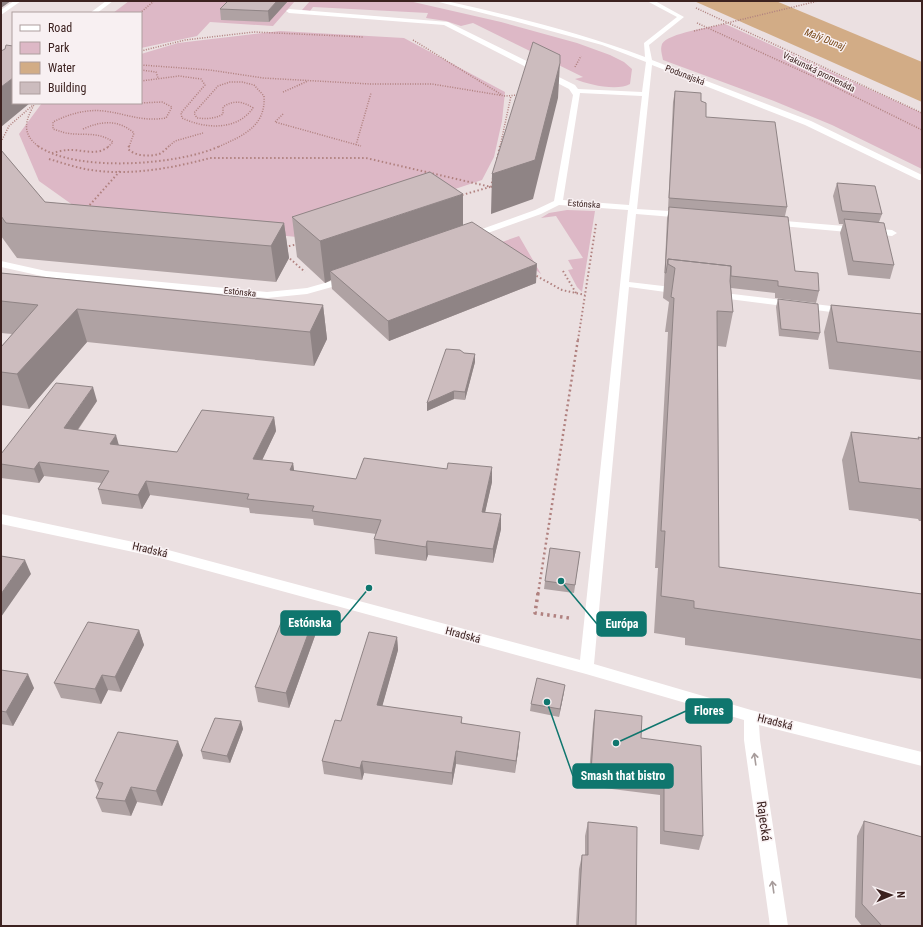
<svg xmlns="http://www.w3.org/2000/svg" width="923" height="927" font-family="'Roboto Condensed',sans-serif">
	<rect width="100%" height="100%" fill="#ebe0e1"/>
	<path fill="#ddb8c6" d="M129,1H295L273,26L210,22L197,36L141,48V13H113Z
		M310,1H409L501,22L577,43L610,55L624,62L632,69L630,84C618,91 588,85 575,79L583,77L473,23L461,26L446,21L426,18L428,13L313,7L310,11L302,10Z
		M725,24L922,113V169L832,125L774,101L663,60C662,54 660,50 662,44C668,33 712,27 725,24Z
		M280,31L404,38L505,92L502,121L494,157L482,180L308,238L91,218L39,181L19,134L42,103H141V54L178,43Z
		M567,210L595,211L582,292L577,287L568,270L573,269L568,260L583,258L556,216L541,218L549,213Z
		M519,236L541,274L499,243Z"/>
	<path fill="#d2ac86" d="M694,1H776L922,62V102Z"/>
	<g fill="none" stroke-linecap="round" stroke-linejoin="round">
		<path stroke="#b0817f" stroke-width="1.5" stroke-dasharray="1 1.5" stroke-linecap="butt" d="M696,8L922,113
			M140,13L154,1
			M697,23L821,80L922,130
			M694,31L818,1
			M413,40L502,95
			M141,51L185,40L254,32L364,37
			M141,65L210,70L263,78L370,84H432L505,96L519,95
			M575,67L581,56
			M141,70L156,72L158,78
			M141,81L179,76L201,79L205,85L181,113L182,118C205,129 237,131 253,108C243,101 233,100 223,107V114C215,119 206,119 197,118L194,113L218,86L230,82H242L254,85L264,96C266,127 242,136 218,147
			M283,92L308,81
			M35,103C25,121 21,133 39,147
			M114,103H139
			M283,114L275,122L361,146
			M83,129C101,121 118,119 134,133L129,147
			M1,142L9,126L33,105
			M356,145L371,93
			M108,147L113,142C99,131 82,136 66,133C61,132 57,130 53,129V122C69,114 86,109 104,111C127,114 142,122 166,118L172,107L162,102L141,103
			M168,147L175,141L203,133
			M500,147L511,96"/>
		<path stroke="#b0817f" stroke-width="2" stroke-dasharray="1.5 2.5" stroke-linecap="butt" d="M38,146C76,173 180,165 220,146
			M129,146L128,149C135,156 149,157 159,154C162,153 166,149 169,146
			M52,153C57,152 63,150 68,150C81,149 98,157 109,146
			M49,159C63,163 77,168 91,170C130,176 173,168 210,158H366L491,187L493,178
			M497,159L500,146
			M462,195L490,187
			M87,208L120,171
			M285,247L298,244
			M287,256L305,272
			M563,271L576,293
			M533,274L562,290L585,295
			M578,340L596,224"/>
		<path stroke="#b0817f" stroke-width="2.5" stroke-dasharray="2 3" stroke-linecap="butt" d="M538,594L578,339"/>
		<path stroke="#b0817f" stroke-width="3.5" stroke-dasharray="2.5 4" stroke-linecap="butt" d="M538,593L535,613L569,618"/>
		<path fill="#fff" fill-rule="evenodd" d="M14,1H21L1,15V10Z
			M106,1H113L97,13H90Z
			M435,1H446C513,16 580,33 645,57L644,43L677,17L647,1H655L684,17L649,45L652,60L811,121L922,175V180H919L805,125L652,65L637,209L685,212L689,215L685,218L636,214L629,282L680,288L685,291L680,294L629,287L594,664L751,710L922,752V766L759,725L760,740L788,926H770L744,740V720L586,674L157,557L1,524V514L157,547L580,660L628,210L559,205L541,214L474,238H468L466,236L468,234L535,210L554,201L573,95L569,89L444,25L289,13L286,11L289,9L448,22L575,85L578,89L642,92L646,62L602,45L514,21ZM580,93L642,96L629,205L563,200Z
			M773,220L892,230L897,233L892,236L770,225L769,223L770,221Z
			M1,261L46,271L267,292L307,288L346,277L351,280L349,282L339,285L307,294L267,298L46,277L1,267Z
			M716,292L847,308L852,311L847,314L713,297L711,295L713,293Z"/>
	</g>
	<path fill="#afa2a3" d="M228,1H288L269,22L221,20L220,9Z
		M675,91L701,101L706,117L787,207L785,216L795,271L819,291L816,303L775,298V293L731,288L733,312L726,347L718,346L719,567L922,594V679L685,645V638L654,633L658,568H655L668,332H665L669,302L663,298L664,285L667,218L669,210H668L673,102Z
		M1,150L45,202L284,223L289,258L276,282L17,258L1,236Z
		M837,183L882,214L879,222L894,265L890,279L848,275L840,233L843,224H839L833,196Z
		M292,217L463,225L536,283L389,341L332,289L331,280L325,283L297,257Z
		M1,273L323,305L327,339L314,366L87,342L29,409L1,405V347L12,334L1,333Z
		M778,299L820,333L818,340L779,336L776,307Z
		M831,305L922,314V380L829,369L824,332Z
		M464,353L475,354V362L465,400L454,399L427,411Z
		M97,401L78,430L119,445L177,452L274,417L276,431L262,460L293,463L294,471L356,479L492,482L485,512L501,529L493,563L428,555L426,561L375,554L374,539L376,534L314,525L313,519L250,513L249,508L150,495L142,509L102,504L98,489L101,483L44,476L39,483L1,478V454Z
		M851,432L918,439V437L922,438V521H919L918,519L849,510L842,460Z
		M580,552L574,593L544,589L545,581Z
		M314,618L316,633L289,708L258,702L255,687Z
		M139,630L144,645L121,692L108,690L101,704L61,698L54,683Z
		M397,637L398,650L382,706L462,717V723L519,744L515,773L456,764L452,785L364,773L362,780L324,774L322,761L341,721Z
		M1,670L34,688L13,726L1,724Z
		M564,692L559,717L530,711L531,704Z
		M595,710L641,738L703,836L699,850L660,844V795L588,786L593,724Z
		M241,721L243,729L230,763L203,759L201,751Z
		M183,755L162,806L137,802L131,816L102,812L96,798L99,791L95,781Z
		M864,821L922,926H862L855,917L857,836Z
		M588,822L636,926H576L579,869L582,855H585V836Z"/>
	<path fill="#8f8485" d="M1,1H11L1,8Z
		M277,1H288L269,22L268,11Z
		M560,63L558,98L533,199L491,214L492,174Z
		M13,78V103H30L1,127V87Z
		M463,194V234L330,271L331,280L325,283L320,241Z
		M284,223L289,258L276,282L271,246Z
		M537,264L536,283L389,341L388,321Z
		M323,305L327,339L314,366L310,332Z
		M77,309L87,342L29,409L17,374Z
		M475,354V362L465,400V392Z
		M93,387L97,401L69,442L64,428Z
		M454,391V399L427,411V403Z
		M274,417L276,431L256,473L253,459Z
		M116,435L120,449L110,444Z
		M39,462L44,476L39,483L34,469Z
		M293,463L295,477L290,470Z
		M492,467V482L482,526V512Z
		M146,481L150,495L142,509L138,495Z
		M501,514V529L493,563V549Z
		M427,541L428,555L426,561V547Z
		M25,560L31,574L1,617V594Z
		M314,618L316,633L289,708L286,693Z
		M139,630L144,645L121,692L115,677Z
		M397,637L398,650L379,718L377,705Z
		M28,674L34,688L13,726L6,712Z
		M102,675L108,690L101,704L95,689Z
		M565,685L564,692L559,717L560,709Z
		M241,721L243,729L230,763L227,756Z
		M520,732L519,744L515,773L516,761Z
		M178,741L183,755L162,806L156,791Z
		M456,751V764L452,785V773Z
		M362,761L364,773L362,780L360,768Z
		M131,787L137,802L131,816L125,801Z"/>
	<path fill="#ccbcbe" stroke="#8f8485" d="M228,1H277L268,11L220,9Z
		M533,42L560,55V63L535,160L492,174Z
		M6,45L13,46V78L1,87V51L5,49Z
		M675,91L701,93V101L706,103V117L775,122L787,207L669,198Z
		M1,150L45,202L284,223L271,246L6,223L1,216Z
		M430,172L463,194L320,241L292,217Z
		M837,183L875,186L882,214L842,211Z
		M669,207L788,217L795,271L818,273L819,291L778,286V281L731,276V266L668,259L666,273H665Z
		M844,219L884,223L894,265L853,261Z
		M472,222L537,264L388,321L330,271Z
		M668,259L731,266L730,281L733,312L717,311L719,567L922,594V640L694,608V601L661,596L665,531H661L674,298L671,297L675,268L668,264Z
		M1,273L323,305L310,332L77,309L17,374L1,372V347L38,305L1,301Z
		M778,299L818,304L820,333L781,329Z
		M831,305L922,314V352L837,342Z
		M446,349L460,350L464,353L475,354L465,392L454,391L427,403Z
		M56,383L93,387L64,428L116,435L110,444L177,452L202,410L274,417L253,459L293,463L290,470L356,479L364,458L447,469L448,463L492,467L482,512L501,514L493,549L427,541L426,547L374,539L381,520L312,511L314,506L247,499L249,494L146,481L138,495L98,489L109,471L39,462L34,469L1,464V454Z
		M851,432L919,439L918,437L922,438V489L859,482Z
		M550,548L580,552L575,585L545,581Z
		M1,556L25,560L1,594Z
		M285,613L314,618L286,693L255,687Z
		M88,622L139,630L115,677L102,675L95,689L54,683Z
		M369,632L397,637L377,705L462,717L461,723L520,732L516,761L456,751L452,773L362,761L360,768L322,761L335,720L341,721Z
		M1,670L28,674L6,712L1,711Z
		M537,678L565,685L560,709L531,704Z
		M595,710L642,716L641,738L701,746L703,836L664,831V782L591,772Z
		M215,718L241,721L227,756L201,751Z
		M118,732L178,741L156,791L131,787L125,801L96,798L103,783L95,781Z
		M864,821L922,837V926H882L862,904Z
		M588,822L637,827L636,926H578L582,855H588Z"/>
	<defs><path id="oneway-shaft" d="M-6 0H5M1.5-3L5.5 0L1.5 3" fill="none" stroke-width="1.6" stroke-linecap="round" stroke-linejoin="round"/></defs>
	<g stroke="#a79c9b">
		<use href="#oneway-shaft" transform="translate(755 759) rotate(-98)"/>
		<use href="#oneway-shaft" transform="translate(773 887) rotate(-98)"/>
	</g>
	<g text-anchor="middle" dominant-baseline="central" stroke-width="3" stroke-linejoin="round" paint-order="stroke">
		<g font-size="9" fill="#3c2220" stroke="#f8f0f2">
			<text transform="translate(819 72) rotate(26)">Vrakunská promenáda</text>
			<text transform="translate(685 75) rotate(21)">Podunajská</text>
			<text transform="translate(584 204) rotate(4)">Estónska</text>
			<text transform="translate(240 292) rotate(6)">Estónska</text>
		</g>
		<g font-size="10" font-style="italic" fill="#794a19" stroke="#f8f0f2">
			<text transform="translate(825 39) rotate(21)">Malý Dunaj</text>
		</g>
		<g font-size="11" fill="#3c2220" stroke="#f8f0f2">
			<text transform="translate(150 550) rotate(13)">Hradská</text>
			<text transform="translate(463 635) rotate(15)">Hradská</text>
			<text transform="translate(775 722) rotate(14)">Hradská</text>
		</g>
		<g font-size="13" fill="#3c2220" stroke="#f8f0f2">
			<text transform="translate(764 821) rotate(82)">Rajecká</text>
		</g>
	</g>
	<path fill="none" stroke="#0f766e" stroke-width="1.5" d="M369 588L340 623M561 581L597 624M616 743L686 711M547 702L573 776"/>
	<g fill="#0f766e" stroke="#f8f0f2" stroke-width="1.5">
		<circle cx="369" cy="588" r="4"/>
		<circle cx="561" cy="581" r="4"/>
		<circle cx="616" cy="743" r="4"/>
		<circle cx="547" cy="702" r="4"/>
	</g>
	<g fill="#0f766e" stroke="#0f766e" stroke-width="1.5">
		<rect x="281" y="611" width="59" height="24" rx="4"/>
		<rect x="597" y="612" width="49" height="24" rx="4"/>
		<rect x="686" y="699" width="46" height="24" rx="4"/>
		<rect x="573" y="764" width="100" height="24" rx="4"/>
	</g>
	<g font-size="12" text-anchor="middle" font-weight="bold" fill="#fff">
		<text x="310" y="627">Estónska</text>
		<text x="622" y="628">Európa</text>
		<text x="709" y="715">Flores</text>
		<text x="623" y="780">Smash that bistro</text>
	</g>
	<rect width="923" height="927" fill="none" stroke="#3c2220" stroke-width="4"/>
	<rect x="12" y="12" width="130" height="92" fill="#f8f0f2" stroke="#ad9e9e"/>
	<rect x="20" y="25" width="20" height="6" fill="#ffffff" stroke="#ad9e9e"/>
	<text x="48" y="32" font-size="12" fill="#3c2220">Road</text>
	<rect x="20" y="42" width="20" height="12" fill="#ddb8c6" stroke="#ad9e9e"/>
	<text x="48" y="52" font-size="12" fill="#3c2220">Park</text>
	<rect x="20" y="62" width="20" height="12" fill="#d2ac86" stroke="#ad9e9e"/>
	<text x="48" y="72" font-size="12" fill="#3c2220">Water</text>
	<rect x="20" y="82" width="20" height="12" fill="#ccbcbe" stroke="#ad9e9e"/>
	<text x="48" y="92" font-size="12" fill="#3c2220">Building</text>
	<g transform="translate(891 895) rotate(88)" stroke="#f8f0f2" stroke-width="3" paint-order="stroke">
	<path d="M0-3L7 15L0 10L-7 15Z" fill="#3c2220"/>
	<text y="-6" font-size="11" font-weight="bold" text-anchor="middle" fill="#3c2220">N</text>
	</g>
</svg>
